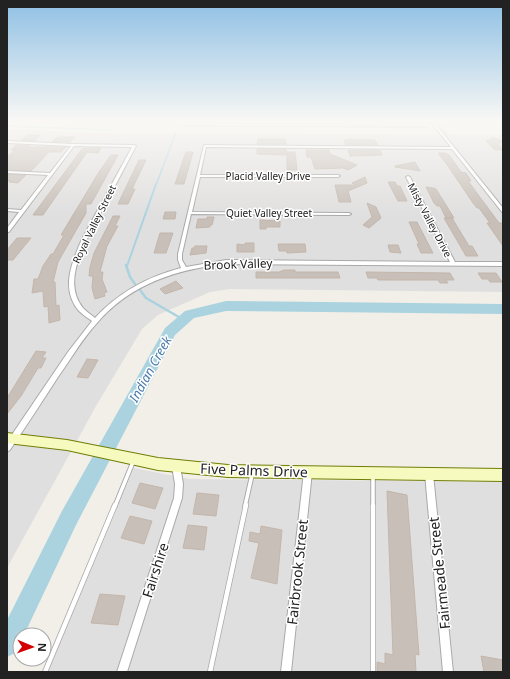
<svg xmlns="http://www.w3.org/2000/svg" width="510" height="679" font-family="'Noto Sans',sans-serif">
	<rect width="100%" height="100%" fill="#f2efe9"/>
	<path fill="#e0dfdf" d="M71,121H503V125H441L450,135H503V292L230,289L210,292L158,315L142,329L96,406L7,568V129L86,133L440,135L432,124L144,123Z
		M134,468L190,479L503,482V672H48Z"/>
	<g fill="none" stroke-linecap="round" stroke-linejoin="round">
		<path stroke="#aad3df" stroke-width="1.5" d="M7,126L110,130
			M178,128V126L427,127
			M156,185L176,132"/>
		<path stroke="#aad3df" stroke-width="2" d="M127,266L156,184"/>
		<path stroke="#aad3df" stroke-width="2.5" d="M126,265L130,277L135,284
			M140,290L146,298L184,320"/>
		<path fill="#aad3df" fill-rule="evenodd" d="M226,301L503,304V314L226,311L194,318L175,335L76,525L24,635H20V644L15,653L7,657V620L62,511L165,328L185,311Z"/>
	</g>
	<path fill="#c7bfb8" stroke="#c4b6ab" d="M28,135H39L38,136H40L35,141L21,140Z
		M57,137H75L70,142H52Z
		M493,138L503,141L498,144L503,150H495L486,141Z
		M258,139H285L286,144H257Z
		M351,139L375,140L378,145H346L344,140Z
		M16,145L29,146L27,147H66L61,152H49L31,171L7,170V157L15,150H11Z
		M90,148H101L98,153L87,152L43,215H33L82,149Z
		M257,149H286L287,155L257,154Z
		M306,150H329L330,154L357,165L348,170L343,168L315,169L311,157H307Z
		M348,150H380L382,155L350,156Z
		M186,152H193L184,184H175Z
		M287,152H295L297,170H287Z
		M438,153H445L449,155L461,172L466,173L471,181H468L499,223H503V246L487,223H490L479,208H477L473,203L446,163Z
		M111,155H118L91,204H86V213L58,262L53,282H55L56,306L59,305L60,320L49,323L48,306L44,307L43,291L32,293L34,279H38L43,266L51,254H53L64,235H61L99,172Z
		M139,160H146L132,189H135L128,204H118Z
		M415,162L420,171L395,167V166Z
		M7,174L26,175L18,183L9,182L11,181H7Z
		M365,177L367,183L348,191L351,202H339L335,185H356L352,183Z
		M388,182H395L397,186H400L407,201H398Z
		M426,187L433,188L436,189L454,218H446L440,206H437L434,203Z
		M367,203L376,207L381,218L369,228L363,225L372,217Z
		M165,212H176L175,219H163Z
		M113,216H120L115,226H118L107,246L100,272H103L102,279L107,292L104,293L105,296L95,299L92,288L93,276H89L90,267L94,253Z
		M207,217H214L212,225H210V227L196,228L198,219H207Z
		M444,218H452L469,246H472L478,256H466Z
		M260,220L280,221V227H266V229H260Z
		M409,222H417L433,253H421L417,244H419Z
		M160,233H173L166,253H154Z
		M17,238H31L13,260H7V250Z
		M245,243H254V252H237V244L245,245Z
		M278,244H305L306,252L287,253V251H279Z
		M388,245H398L401,253L390,252Z
		M195,246H207L206,253L190,255L192,248H194Z
		M284,270H295V272H338L340,278H256V272H279Z
		M366,272L450,273L454,280H446L448,283H440L438,280H378L377,278H368Z
		M478,273H496L502,282H490L488,279H482Z
		M176,281L183,288L165,294L160,289Z
		M36,351L46,352L42,358H46L41,368H38L21,396L7,414V398Z
		M87,359L98,360L88,378L77,377Z
		M140,483L163,488L155,509L132,503Z
		M387,491L407,495L419,655L415,654L416,672H377V662L385,664V653L393,655Z
		M197,493L219,495L216,516L193,514Z
		M130,516L152,521L144,544L121,538Z
		M188,525L207,527L204,550L183,548Z
		M261,526L282,530L277,584L251,578L259,543L249,541L250,532L260,534Z
		M100,594L125,596L118,625L91,623Z
		M481,656L503,660V672H484Z"/>
	<g fill="none" stroke-linecap="round" stroke-linejoin="round">
		<defs>
			<path id="lane-far1" d="M373,477V506
				M115,506L133,462
				M245,506L252,475"/>
			<path id="lane" d="M373,505V672
				M45,672L115,505
				M210,672L246,505"/>
			<path id="street" d="M430,121H433L503,208V212H502L452,149L206,147L200,175H338L340,176L338,177H200L192,212L349,213L351,214L349,215L191,214L182,254V260L186,267L226,260L450,262L406,177L408,176L410,177L455,262H503V266L226,264C177,269 130,284 97,323C82,339 71,359 58,377C42,402 26,426 10,450L7,452V442L68,352L92,321C88,318 83,315 79,311C60,289 72,262 82,239L132,147L74,146L9,232H7V228L19,212L7,211V209L21,210L48,175L7,173V171L50,173L71,146L7,143V141L73,144L134,145L136,146L87,239C77,260 66,287 83,308C86,311 91,315 95,318C119,292 147,277 181,268L178,260V254L204,145L451,147Z
				M176,462L179,463L180,466L183,484L182,498L127,672H117L174,498L175,484L172,466L173,463Z
				M308,468L311,469L312,472L291,672H281L304,472L305,469Z
				M429,470L432,471L433,474L453,672H443L425,474L426,471Z"/>
			<path id="secondary" d="M7,433L67,440L158,458L228,465L503,469V481L228,477L158,470L67,450L7,443Z"/>
		</defs>
		<use href="#lane-far1" stroke="#a9a9a9" stroke-width="5.5"/>
		<use href="#lane" stroke="#a9a9a9" stroke-width="6"/>
		<use href="#street" stroke="#a9a9a9" stroke-width="2"/>
		<use href="#secondary" stroke="#707d05" stroke-width="2"/>
		<use href="#lane-far1" stroke="#fff" stroke-width="3.5"/>
		<use href="#lane" stroke="#fff" stroke-width="4.5"/>
		<use href="#street" fill="#fff" fill-rule="evenodd"/>
		<use href="#secondary" fill="#f7fabf" fill-rule="evenodd"/>
	</g>
	<linearGradient id="sky" x2="0" y2="1"><stop stop-color="#8fc0e4"/><stop offset="0.56" stop-color="#f9f8f5"/><stop offset="1" stop-color="#f9f8f5" stop-opacity="0"/></linearGradient>
	<rect width="510" height="216" fill="url(#sky)"/>
	<g text-anchor="middle" dominant-baseline="central" stroke-width="3" stroke-linejoin="round" paint-order="stroke">
		<g font-size="10" fill="#222" stroke="#fff">
			<text x="268" y="176">Placid Valley Drive</text>
			<text x="269" y="213">Quiet Valley Street</text>
			<text transform="translate(430 220) rotate(62)">Misty Valley Drive</text>
			<text transform="translate(94 224) rotate(-64)">Royal Valley Street</text>
		</g>
		<g font-size="12" fill="#222" stroke="#fff">
			<text transform="translate(238 264) rotate(-2)">Brook Valley</text>
		</g>
		<g font-size="13" font-style="italic" fill="#4a7aab" stroke="#fff">
			<text transform="translate(150 369) rotate(-61)">Indian Creek</text>
		</g>
		<g font-size="14" fill="#222" stroke="#fff">
			<text transform="translate(254 470) rotate(2)">Five Palms Drive</text>
			<text transform="translate(155 570) rotate(-72)">Fairshire</text>
			<text transform="translate(297 572) rotate(-84)">Fairbrook Street</text>
			<text transform="translate(439 573) rotate(-96)">Fairmeade Street</text>
		</g>
	</g>
	<rect width="510" height="679" fill="none" stroke="#222222" stroke-width="16"/>
	<g transform="translate(32 647) rotate(92)"><circle r="19" fill="#ffffff" stroke="#a7a7a7"/>
	<path d="M0-3L7 15L0 10L-7 15Z" fill="#d40000"/>
	<text y="-6" font-size="11" font-weight="bold" text-anchor="middle" fill="#222222">N</text>
	</g>
</svg>
